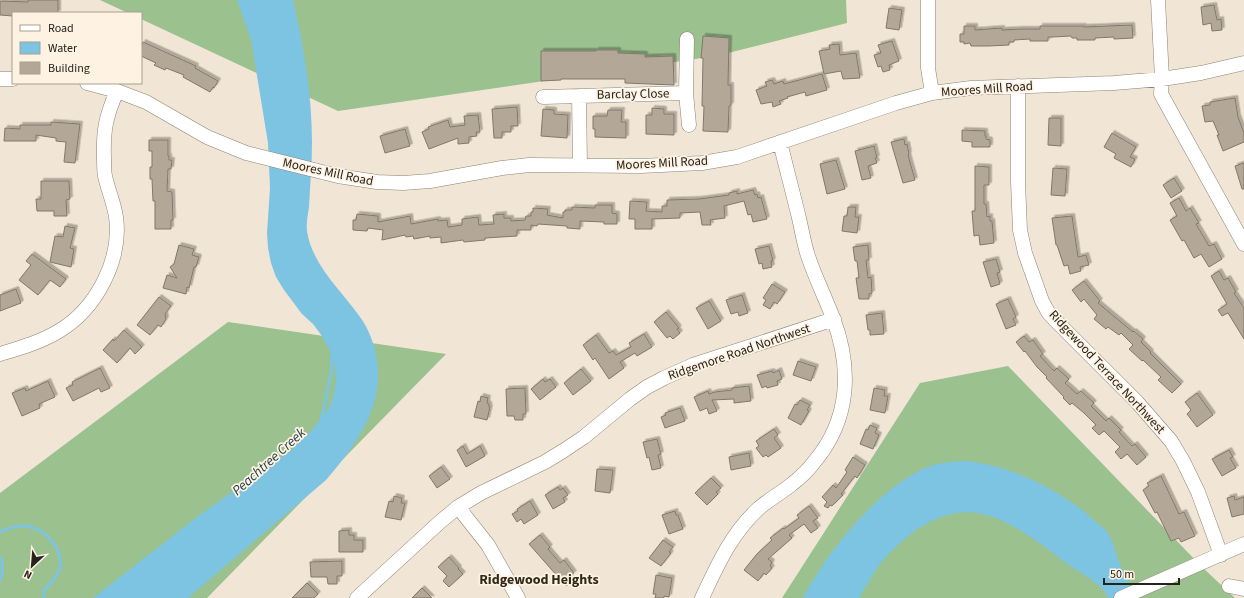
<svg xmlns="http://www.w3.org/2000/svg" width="1244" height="598" font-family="'Source Sans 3',sans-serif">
	<defs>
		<filter id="shadow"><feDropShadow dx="2.5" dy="-2.5" stdDeviation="0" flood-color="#0004"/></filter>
	</defs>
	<rect width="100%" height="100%" fill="#f1e5d5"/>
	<path fill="#9ac18e" d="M100,0H846L847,23L716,56L338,111L141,19V13H128Z
		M228,322L446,354L207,598H0V493Z
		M1008,366L1202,567L1235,598H782L920,383Z"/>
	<path fill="#7dc4e2" d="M237,0H293C304,48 312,94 312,143C312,164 310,186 309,207C308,214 306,223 307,231C312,265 341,290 360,317C367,326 372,339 375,350C388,401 358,443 326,480L188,598H93L201,514L289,452L311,431L329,408L334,394L336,379L334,364L329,349L322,336L313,324L302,314L284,290L276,277L271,263L268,248L267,233L270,188L268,143L251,39Z
		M964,461C1009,464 1065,492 1097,523C1101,526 1106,530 1108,533C1113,541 1116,553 1119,562C1124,574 1130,586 1136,598H1109C1105,593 1102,587 1097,584C1085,574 1070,567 1057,556C1042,544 1014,525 996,518C949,499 909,530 880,564C872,575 866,587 859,598H803C828,551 872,496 919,471C933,463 949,462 964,461Z"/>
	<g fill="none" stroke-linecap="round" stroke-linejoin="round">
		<path stroke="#7dc4e2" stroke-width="3" d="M321,421L331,374L332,353
			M0,532C8,528 15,526 24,526C41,526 58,543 60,559C61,562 61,565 60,568C57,577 50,584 43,591L44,598
			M0,557C4,563 3,573 0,580"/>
	</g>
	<path fill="#b3a798" stroke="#827869" filter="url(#shadow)" d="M28,0H58V13H13V16L0,15V1L28,2Z
		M1214,5L1217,20L1221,19L1222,30L1212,31L1211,23L1203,25L1201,7Z
		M889,8L902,10L899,30L886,28Z
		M1132,25L1133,38L1114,39V37L1095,38V40H1077V38H1072L1071,36L1053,37H1048V41H1030V39L1014,40V42H1009V45L989,46H971L970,43L964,44V42H960V34H964V26H975V30L1002,28V30L1020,29H1040V26H1084V27Z
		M703,36L729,38L728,85H731V105L729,106L728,132L703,131L704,106H702L703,58H701Z
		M892,41L899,61L889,65L890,70L883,72L881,66L878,67L874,55L881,53L878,45Z
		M143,42L196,66L195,68L218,81L214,88L213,87L210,92L183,77L184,75L166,68L165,70L154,65L156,63L141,56V47Z
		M839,44L840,55L856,53L860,78L843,79L841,71L824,74L819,51L830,49L829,45Z
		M596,50H618V53L645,54V57L673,56L674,85L625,83V79H561V80L541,81V51H596Z
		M822,74L827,90L806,96L805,92L787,97L788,98L779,101L781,104L773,107L772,102L761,104L756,90L767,86L765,82L772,80L774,84L783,81L784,84Z
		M1235,98L1238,117L1244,133V142L1223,151L1217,135H1219L1213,121L1205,122L1202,106L1210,105V102Z
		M517,107L518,126H511V132H502V138H494L492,109Z
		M652,108L664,109V114H674V135L646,134V115H652Z
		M543,109L554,110V114L568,115L567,138L541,136Z
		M608,110H622L621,122H626V138L595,137V129H593V116H607Z
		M478,115L480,132H476L477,136L469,137V143L458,144V138L429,149L422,132L429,129L428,127L448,120L450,127L465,125L464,116Z
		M1049,118H1061V146L1048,145Z
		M51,122L80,124L75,163L64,162L66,142L56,141V138L36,135V141H4L5,128L20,129V125H51Z
		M405,129L410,146L385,153L380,136Z
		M962,130L985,131V136H986V139L990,140V147H972V142L962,141Z
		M1112,133L1136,147L1130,157L1135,159L1131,167L1114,158L1116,154L1104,147Z
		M904,139L905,145L907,144L909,154L908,155L915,180L903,183L891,142Z
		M149,140H168V156H169V160H172L171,169H168L167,191L172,192L173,220H171V229H155V201H153L152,179H150V167H152V151H149Z
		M874,146L877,158H875L877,163L868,166L871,178L862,180L855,151Z
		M836,160L845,189L827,194L820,164Z
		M1244,163V189H1242L1235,166Z
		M975,166L989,167V185H984V204H986L987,217L990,216V221H992L994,243L980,245L979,235L974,236L972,211H975Z
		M1053,168L1067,169L1065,196L1051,195Z
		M1174,178L1182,191L1171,198L1163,185Z
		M41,181H69L70,199L66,200L67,216H54V211H37L36,199H41Z
		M753,190L755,195L757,194L758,198L761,197L767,219L753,222L751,214L748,215L744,201L724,206L725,218L710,220L711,225H702L700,212L680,213V218L652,219V229H635V219H629L630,201L647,202L646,211L662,212V206H667V200L699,199L729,195V193L737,191V194Z
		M1179,198L1186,211L1190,208L1199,223L1196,224L1209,246L1214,244L1222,259L1209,267L1201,254L1194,258L1184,240L1182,241L1170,220L1177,216L1170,203Z
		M595,205H612V213L617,214V224H604V222L580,221V229L567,228V226L538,224L537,226L531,225V230H517V236L485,238V240L464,242L463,240L441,243V237L430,238V236L414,239L413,236L406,237L405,235L382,240L383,230L368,228L367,231L353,230V220H356L357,214L378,216V222L410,216L411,224L438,219V221L447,220L448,227L462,225V219L478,217L479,225L494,224L493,215L504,214V218H511V221L525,220L526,216H531V212H533V208L548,209L547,215L563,218V212H565V210H572V207L595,208Z
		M848,207H856L855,217H859L857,233L842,231L844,216H847Z
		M1072,216L1078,257L1086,255L1089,265L1080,267L1081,271L1070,274L1068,265L1064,266L1057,245H1056L1052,218Z
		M65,226L75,228L70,248L74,249L71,267L50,262L55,236L63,237Z
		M179,245L194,249L192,255L199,257L196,267H194L189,288L187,287L186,294L163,288L167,275L177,278L170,267L174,264Z
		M868,245L869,260H866L868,278L871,277L872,293L869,294V299H859L856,278H859L857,261H855L853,247Z
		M769,246L773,261H771L772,267L763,269L762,263L759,264L755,249Z
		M32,254L66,279L60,287L50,280L38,295L19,280L31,265L26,261Z
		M996,259L1000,272L997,273L1000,284L991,287L983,262Z
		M1219,271L1224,280L1228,278L1236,292L1234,293L1244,308V339L1228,313L1222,316L1218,310L1227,304L1211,276Z
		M1084,281L1100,301L1098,303L1133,332L1134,331L1143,339L1141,342L1151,352L1150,353L1181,384L1172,393L1158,380L1161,377L1143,360L1142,361L1129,349L1133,345L1121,333L1119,335L1108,327L1106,329L1094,319L1097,315L1084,299L1081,302L1072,290Z
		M772,284L785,292L777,304L774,302L770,309L763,305L766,300L763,298Z
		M16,289L21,303L0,311V295Z
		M742,295L748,313L739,316L738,312L731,314L726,300Z
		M159,297L171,306L165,314L166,319L161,327L158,325L150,335L137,325Z
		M1008,299L1016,317L1013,319L1016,325L1006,329L996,304Z
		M709,301L721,321L708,329L696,308Z
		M666,312L679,328L677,329L680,333L673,339L670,336L667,338L654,322Z
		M882,313L884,334L870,335V330H868L866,315Z
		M124,330L142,347L135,354L130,348L117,363L103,350L113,339L114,341Z
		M644,334L652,347L637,356L635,353L620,362L624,368L609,379L595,358L593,360L583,345L596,335L609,353L613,351L616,355L631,347L629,343Z
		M1024,336L1029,342L1033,340L1043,354L1040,356L1054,371L1057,368L1069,379L1065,383L1077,394L1081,391L1094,403L1091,406L1106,421L1109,418L1121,430L1119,432L1132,446L1135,444L1146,457L1137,465L1127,454L1121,459L1115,452L1120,447L1104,431L1099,435L1092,428L1096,425L1084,413L1072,403L1070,405L1063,398L1064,397L1046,378L1047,377L1037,367L1025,351L1024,352L1016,342Z
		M798,361L816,367L811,381L793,375Z
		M100,368L110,388L101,392L99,388L73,401L66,388L73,385L72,382Z
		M581,369L591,381L573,395L564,383Z
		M779,370L782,379L777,381L778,385L767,388L766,386L762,388L757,375L772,371L773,373Z
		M543,379L545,382L550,379L556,387L540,400L531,389Z
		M48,381L55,397L39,404L40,408L22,416L12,393L25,388L26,391Z
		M749,386L751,401L734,403V399L712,400L717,411L709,414L707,408L700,411L694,397L708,391L709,394L715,392L732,390V388Z
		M525,388L526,414H523V420H515L514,416H507L506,389Z
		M874,388L885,390L884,396H888L885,413L870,410Z
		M1197,393L1213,415L1197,427L1187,414L1191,410L1185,402Z
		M481,396L488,398L487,403L489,404V407H490L487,420L474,417L478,401L480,402Z
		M800,400L810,405L807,410L809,411L801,425L788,418L795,404L797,405Z
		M680,408L685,421L665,428L661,417L666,415L665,413Z
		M870,425L877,428L875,433L879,435L873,449L860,444L866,429L868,430Z
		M774,429L778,435L774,438L781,448L768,457L766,455L763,457L756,448L759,446L756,441Z
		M657,439L661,454L658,455L661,468L652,470L649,457L647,458L643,442Z
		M463,446L467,454L480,446L485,456L466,467L457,450Z
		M1229,450L1233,457L1230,458L1236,468L1222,476L1212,459Z
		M749,453L751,466L731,470L729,457Z
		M853,457L865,465L857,478L855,476L841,494L843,495L832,506L830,505L828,508L824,506L827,502L822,497L833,485L836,488L847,472L845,470Z
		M441,467L450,479L437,488L429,476Z
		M597,469L613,470L610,493L595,491Z
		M1161,476L1179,514L1184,512L1195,536L1181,542L1179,538L1171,541L1157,512L1155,513L1143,490L1149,486L1147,483Z
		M711,478L721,488L716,492L718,494L707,505L695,493Z
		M558,487L560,490L563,488L568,495L563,498L565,502L553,509L545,495Z
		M394,496L402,498L401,503H405L401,520L385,517L389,501L393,502Z
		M1234,496L1235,500L1244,497V514L1232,517L1227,498Z
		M530,501L538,515L524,524L521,519L517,522L512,514L518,511L517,509Z
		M809,506L818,518L813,521L818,528L811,533L804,524L789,535L792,538L768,559L772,562L770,566L772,568L766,575L764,573L758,581L744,570L757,554L772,540L770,538L783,528L784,529L799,518L797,515Z
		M675,511L676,515H678L683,529L669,534L662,515Z
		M349,530V535H354V540H363V552H339V531Z
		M540,535L550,547L548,549L560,563L564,560L574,573L569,576L573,581L566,586L529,544Z
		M663,540L673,547L669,552L671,553L661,566L649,558Z
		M449,557L459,568L458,569L463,574L449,587L443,581L447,576L438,567Z
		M342,561V576H337V584H328L327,577H311L310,562Z
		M656,575L672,578L669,597L664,596V598H655L656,594H653Z
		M307,583L318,594L314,598H292Z
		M422,588L432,598H412Z"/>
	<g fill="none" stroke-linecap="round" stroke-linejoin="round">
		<defs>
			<path id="minor" d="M928,0V68L932,93
				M1158,0L1162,79L1161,94L1244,244
				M687,39L686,93L689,125
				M0,79H13
				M87,83L117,91L146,102L207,137L246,153L338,176L377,182L403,183L430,181L502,168L529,165L641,166L702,163L737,157L896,103L932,93L971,88L1114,83L1162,79L1201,73L1244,63
				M1018,86V182L1020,230L1025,253L1042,301L1048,312L1056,321L1137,402L1171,441L1183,461L1198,492L1221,555
				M543,97L579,96
				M580,165L579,96L686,93
				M0,354C20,348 41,342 59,331C96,309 122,260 116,217C114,203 108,190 105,176C104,171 104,164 104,158C103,130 106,116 117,91
				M458,507L488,545L518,598
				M1229,586L1244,589
				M357,598L441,521L458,507L481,493L545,462L563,451L584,437L630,399L647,387L664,378L693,365L834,319
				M702,598C717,566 731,534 758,509C768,500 781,493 792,484C800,478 809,469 815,461C850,419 852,368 833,318C825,297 815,277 808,256C804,244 802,231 799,218C793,193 786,167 780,142
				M1121,598L1244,544"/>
		</defs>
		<use href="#minor" stroke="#8d8374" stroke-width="15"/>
		<use href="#minor" stroke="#fff" stroke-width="14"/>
	</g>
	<g text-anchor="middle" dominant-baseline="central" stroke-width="3.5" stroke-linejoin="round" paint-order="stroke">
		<g font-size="13" fill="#26221c" stroke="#fef2e2">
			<text transform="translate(987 89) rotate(-4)">Moores Mill Road</text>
			<text transform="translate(633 94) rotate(-1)">Barclay Close</text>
			<text transform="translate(662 163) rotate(-3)">Moores Mill Road</text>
			<text transform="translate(328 172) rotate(12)">Moores Mill Road</text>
			<text transform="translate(739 352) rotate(-19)">Ridgemore Road Northwest</text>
			<text transform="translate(1107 372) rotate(47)">Ridgewood Terrace Northwest</text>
		</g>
		<g font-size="14" font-style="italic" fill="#183946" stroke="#fef2e2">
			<text transform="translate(269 462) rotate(-42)">Peachtree Creek</text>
		</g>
		<g font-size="14" font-weight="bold" fill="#31281c" stroke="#fef2e2">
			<text x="539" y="580">Ridgewood Heights</text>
		</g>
	</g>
	<rect x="12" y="12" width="130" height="72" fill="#fef2e2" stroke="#a89f93"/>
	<rect x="20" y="25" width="20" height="6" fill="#ffffff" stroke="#a89f93"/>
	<text x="48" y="32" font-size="12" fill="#26221c">Road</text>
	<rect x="20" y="42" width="20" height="12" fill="#7dc4e2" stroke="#a89f93"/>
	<text x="48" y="52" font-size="12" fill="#26221c">Water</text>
	<rect x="20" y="62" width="20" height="12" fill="#b3a798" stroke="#a89f93"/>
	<text x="48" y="72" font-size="12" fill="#26221c">Building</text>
	<g transform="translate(32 566) rotate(206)" stroke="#fef2e2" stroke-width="3" paint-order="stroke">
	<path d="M0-3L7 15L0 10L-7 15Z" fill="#26221c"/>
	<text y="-6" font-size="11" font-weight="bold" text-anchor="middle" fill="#26221c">N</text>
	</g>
	<path d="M1104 578v6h75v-6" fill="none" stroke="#26221c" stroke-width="2"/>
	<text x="1110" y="578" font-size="12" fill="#26221c" stroke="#fef2e2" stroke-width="3" paint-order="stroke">50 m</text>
</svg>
